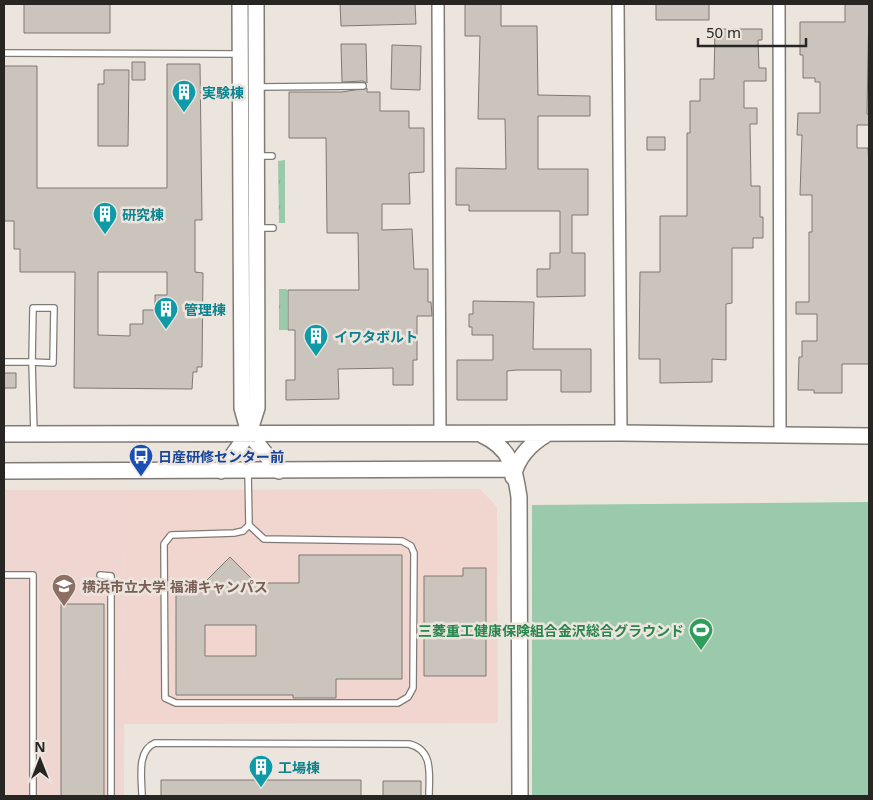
<svg xmlns="http://www.w3.org/2000/svg" width="873" height="800" font-family="'Noto Sans','Noto Sans JP',sans-serif">
	<defs>
		<pattern id="grass-tufts" width="24" height="20" patternUnits="userSpaceOnUse" patternTransform="scale(1.25)"><rect width="24" height="20" fill="#9acaab"/><path d="M3 7l-1-3M5 7V3M7 7l1-3M15 17l-1-3M17 17v-4M19 17l1-3" fill="none" stroke="#85ad93"/></pattern>
	</defs>
	<rect width="100%" height="100%" fill="#ece5de"/>
	<path fill="#f0d6cf" d="M480,489L497,507L498,723L124,724L125,490Z"/>
	<path fill="#f0d6d0" d="M4,490H125L124,796H4Z"/>
	<path fill="url(#grass-tufts)" d="M285,160V223H279L278,161Z
		M279,289H287V330H279Z"/>
	<path fill="#9acaab" d="M869,502V796H532V505Z"/>
	<path fill="#cac4bd" stroke="#7f7973" fill-rule="evenodd" d="M24,4H110V33H24Z
		M340,4H415L416,24L341,26Z
		M465,4H501V26H537L538,95L590,96V116H538V169H588V215H572V253H585V296L537,297V269H550V253H560V211H469V205H456V168L506,169L505,119H478L480,36H465Z
		M656,4H709V20H656Z
		M845,4H869L867,114H869V125H857V148H868L869,167V364H842V393H814V390H798L799,357H802V341H817V314H796V302H809V232H812V195H800L802,135H797L798,113H820V82H815V78H803V55H800V22H845Z
		M715,29H762V40H758L759,68H766V81H744V108H757V124H750L751,186H760V217H763V238H753V248H732V303L726,304V360L712,359V382L660,383V359H639L640,272H660V216H687V133H690V101H700V79H714Z
		M341,44H366L367,83L363,81L342,82Z
		M392,45L421,46L420,90L391,89Z
		M132,62H145V80H132Z
		M167,64H200L202,220H195V272L203,273L202,367H197V372H193L192,389L74,388L75,272H20V249H14V221H4V66H37V188H167ZM98,272H167V295H155V310H143V324H130V336L98,335Z
		M104,70H129L128,146H98V84H104Z
		M367,88V92H380V111H409V128H424V172L409,173L410,204H382V230L412,229L414,269H428V302H431L432,316H417V360H413V385H393V368L338,369L339,399L286,400V380H295V330H288V290H359L358,233H327L326,138H289V92H342Z
		M647,137H665V150H647Z
		M473,301L534,302L533,349H591V392H561V370H517L507,371V400H457V360H493V335H472V327H469V314H473Z
		M4,373H16V388H4Z
		M299,555H402V679H336V698H293V695H176V583H204L230,557L256,583H299ZM205,625H256V656H205Z
		M463,568H486V676H424V576H463Z
		M61,604H104V796H61Z
		M161,780H361V796H161Z
		M383,781H421V796H383Z"/>
	<g fill="none" stroke-linecap="round" stroke-linejoin="round">
		<defs>
			<path id="service" d="M4,53L239,54
				M258,87L363,86
				M258,156H272
				M257,228H273
				M33,308H54L53,363L32,362Z
				M4,362H32L34,434
				M248,471L249,525L264,539L402,541L411,546L414,553L413,688L408,697L398,703H176L165,698L164,544L171,535L234,533L243,531L249,525
				M4,575H33V796
				M100,575L111,576V796
				M142,796C142,779 136,751 155,743L409,744C434,750 429,775 429,796"/>
			<path id="minor" d="M438,4L440,435
				M618,4L621,433
				M779,4L780,434"/>
			<path id="tertiary" d="M240,4L242,408L249,433L279,471
				M4,434L621,433L869,436
				M482,435C511,448 515,469 519,497L520,796
				M4,471L515,469
				M221,471L249,433L257,408L256,4
				M513,477C517,458 530,444 547,434"/>
		</defs>
		<use href="#service" stroke="#817b75" stroke-width="8"/>
		<use href="#minor" stroke="#817b75" stroke-width="14"/>
		<use href="#tertiary" stroke="#817b75" stroke-width="18"/>
		<use href="#service" stroke="#fff" stroke-width="5.5"/>
		<use href="#minor" stroke="#fff" stroke-width="11"/>
		<use href="#tertiary" stroke="#fff" stroke-width="15"/>
	</g>
	<defs>
		<symbol id="building-pin" viewBox="-11 -11 22 30"><path d="M0 17L-7.5 6A9.5 9.5 0 1 1 7.5 6Z" fill="#0f9aa8" stroke="#ece5de"/><path d="M-4-6H4V6H1V3H-1V6H-4ZM-2.5-4.3h1.7v1.8h-1.7ZM.8-4.3h1.7v1.8H.8ZM-2.5-1h1.7V.8h-1.7ZM.8-1h1.7V.8H.8Z" fill="#fff"/></symbol>
		<symbol id="bus-pin" viewBox="-11 -11 22 30"><path d="M0 17L-7.5 6A9.5 9.5 0 1 1 7.5 6Z" fill="#1a4fb4" stroke="#ece5de"/><path d="M-5-6H5V4H4V6H2V4H-2V6H-4V4H-5ZM-3.5-4V0h7V-4ZM-3.5 1.2v1.5H-2V1.2ZM2 1.2v1.5H3.5V1.2Z" fill="#fff"/></symbol>
		<symbol id="university-pin" viewBox="-11 -11 22 30"><path d="M0 17L-7.5 6A9.5 9.5 0 1 1 7.5 6Z" fill="#8d6e63" stroke="#ece5de"/><path d="M0-5L7-2L0 1L-7-2ZM-4 1L0 2.5L4 1V4Q0 6-4 4Z" fill="#fff"/></symbol>
		<symbol id="stadium-pin" viewBox="-11 -11 22 30"><path d="M0 17L-7.5 6A9.5 9.5 0 1 1 7.5 6Z" fill="#2e9e5b" stroke="#ece5de"/><path d="M0-5a6.5 5 0 1 0 0 10a6.5 5 0 1 0 0-10ZM-3.5-1.8h7v3.6h-7Z" fill="#fff"/></symbol>
	</defs>
	<g fill-rule="evenodd">
		<use href="#building-pin" x="170" y="78" width="28" height="38"/>
		<use href="#building-pin" x="91" y="200" width="28" height="38"/>
		<use href="#building-pin" x="152" y="295" width="28" height="38"/>
		<use href="#building-pin" x="302" y="322" width="28" height="38"/>
		<use href="#bus-pin" x="127" y="442" width="28" height="38"/>
		<use href="#university-pin" x="50" y="572" width="28" height="38"/>
		<use href="#stadium-pin" x="687" y="616" width="28" height="38"/>
		<use href="#building-pin" x="247" y="753" width="28" height="38"/>
	</g>
	<g text-anchor="middle" dominant-baseline="central" stroke-width="5" stroke-linejoin="round" paint-order="stroke">
		<g font-size="14" font-weight="bold" fill="#0d838f" stroke="#ece5de" text-anchor="start">
			<text x="202" y="92">実験棟</text>
			<text x="122" y="214">研究棟</text>
			<text x="184" y="309">管理棟</text>
			<text x="334" y="336">イワタボルト</text>
			<text x="278" y="767">工場棟</text>
		</g>
		<g font-size="14" font-weight="bold" fill="#164399" stroke="#ece5de" text-anchor="start">
			<text x="158" y="456">日産研修センター前</text>
		</g>
		<g font-size="14" font-weight="bold" fill="#785e54" stroke="#ece5de" text-anchor="start">
			<text x="82" y="586">横浜市立大学 福浦キャンパス</text>
		</g>
		<g font-size="14" font-weight="bold" fill="#27864d" stroke="#ece5de" text-anchor="end">
			<text x="684" y="630">三菱重工健康保険組合金沢総合グラウンド</text>
		</g>
	</g>
	<rect width="873" height="800" fill="none" stroke="#282623" stroke-width="10"/>
	<g transform="translate(40 760)" stroke="#ece5de" stroke-width="4" paint-order="stroke">
	<path d="M0-4L9 19L0 12L-9 19Z" fill="#282623"/>
	<text y="-8" font-size="14" font-weight="bold" text-anchor="middle" fill="#282623">N</text>
	</g>
	<path d="M698 38v8h108v-8" fill="none" stroke="#282623" stroke-width="2.5"/>
	<text x="706" y="38" font-size="15" fill="#282623" stroke="#ece5de" stroke-width="4" paint-order="stroke">50 m</text>
</svg>
